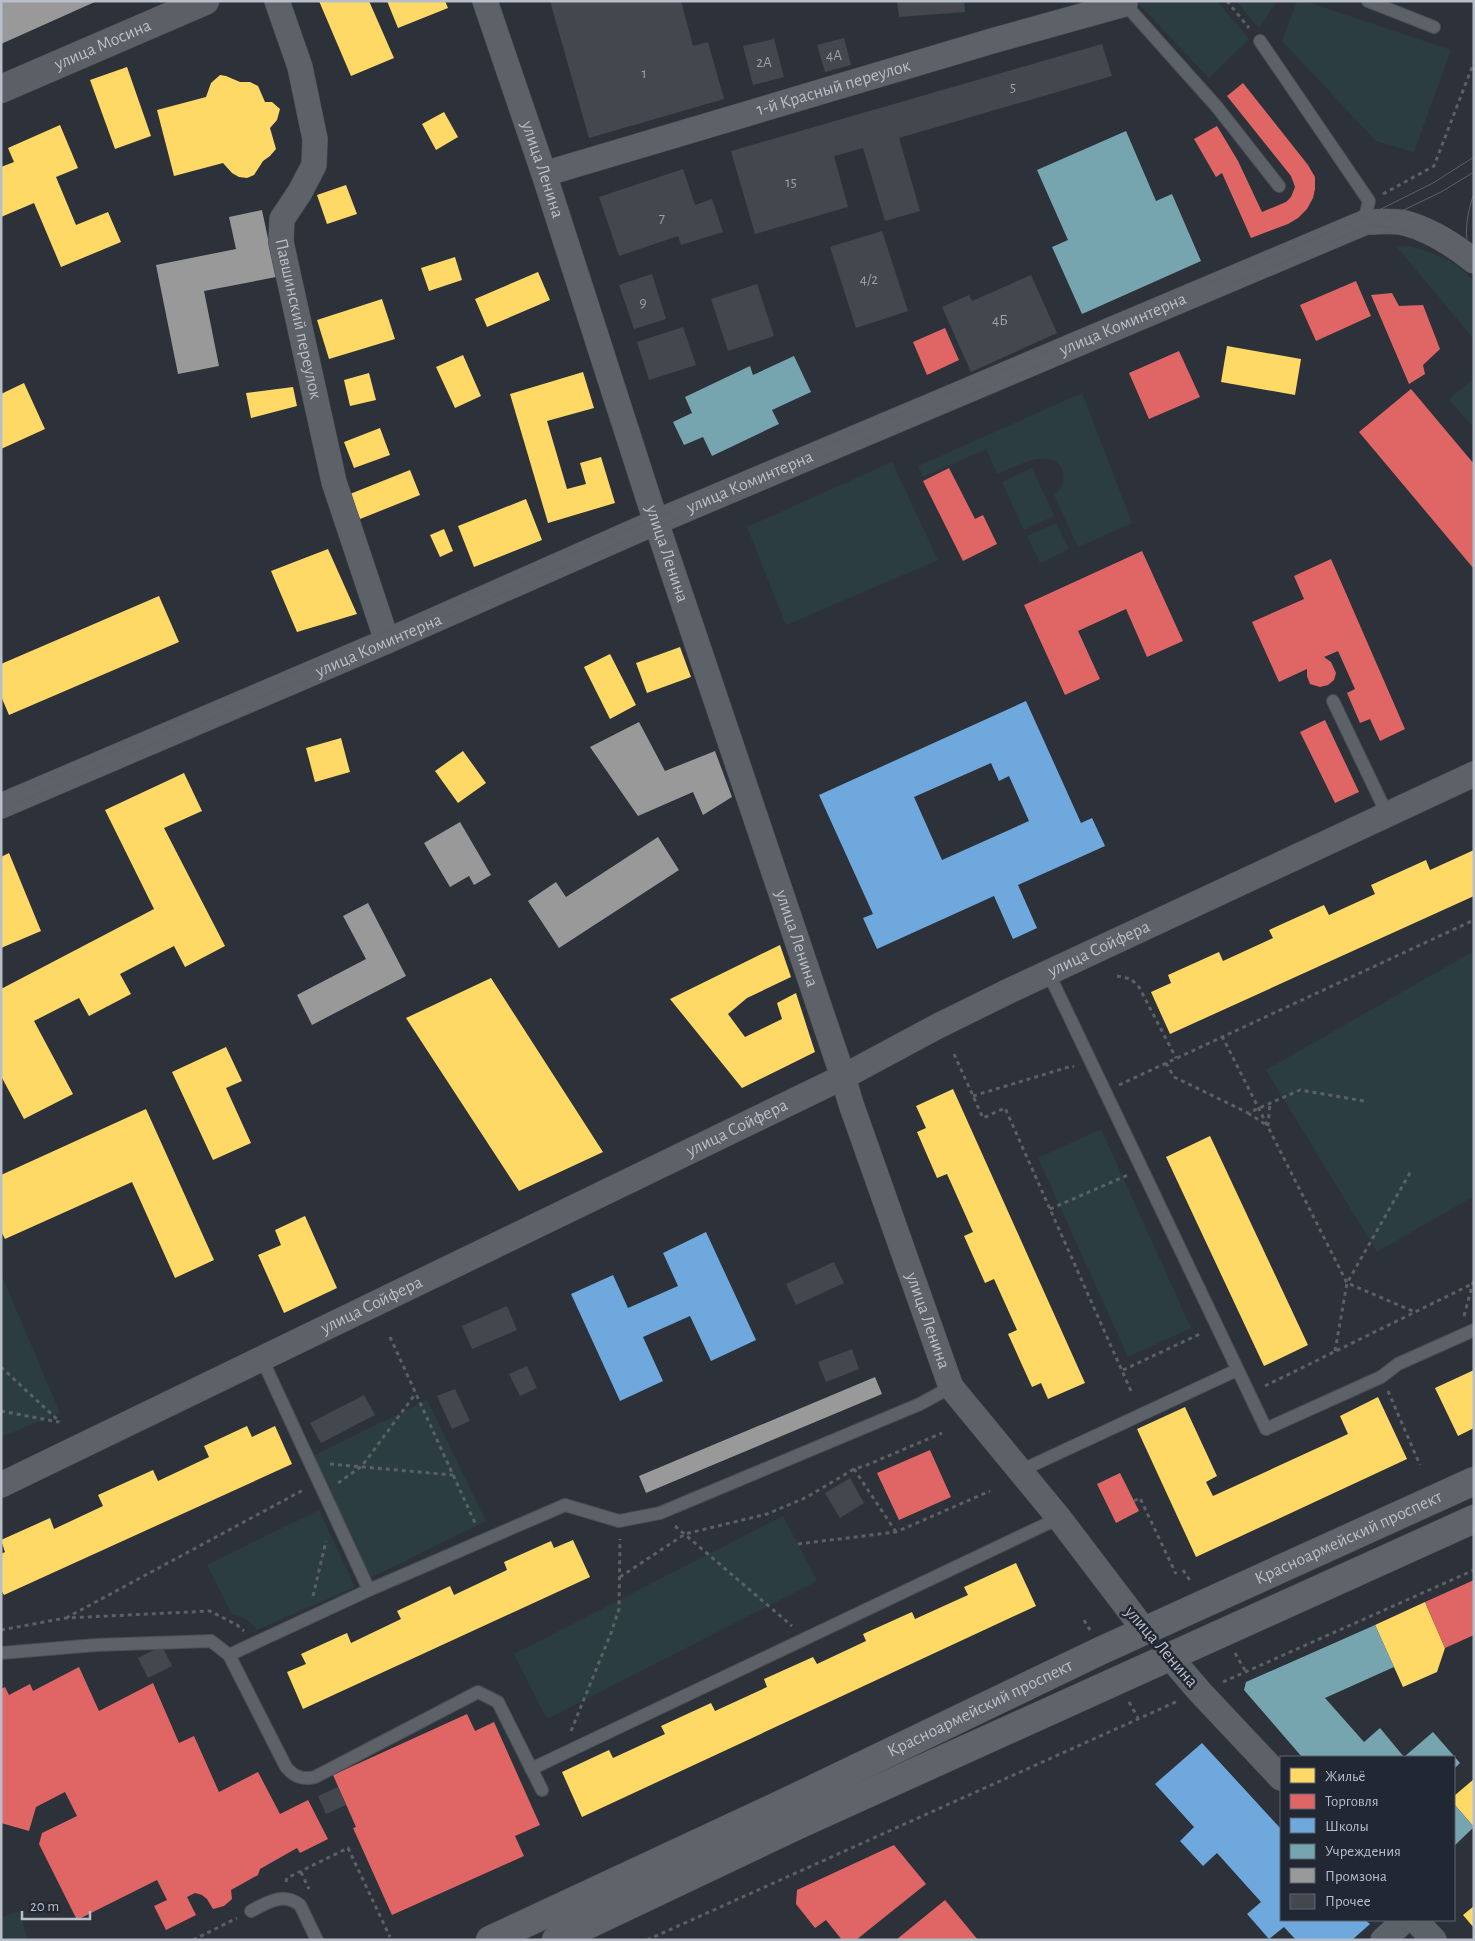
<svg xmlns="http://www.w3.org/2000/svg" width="1475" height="1941" font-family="'Alegreya Sans',sans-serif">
	<rect width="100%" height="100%" fill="#2d323a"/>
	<path fill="#2b3d40" d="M1136,1H1217L1249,39L1209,78Z
		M1236,1H1277L1259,28Z
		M1297,1H1305L1451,50L1414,152L1376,141L1282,41Z
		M1407,246C1431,251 1458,262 1474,281V339L1397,247Z
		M1474,378V428L1449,399Z
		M1082,393L1132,523L1078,547L1054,495C1061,489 1065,483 1063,474C1057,443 1015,467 997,474L986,449L923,477L918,466Z
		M892,462L938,560L786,625L747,527Z
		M1032,468L1054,516L1024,530L1002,482Z
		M1056,523L1069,549L1040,563L1027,536Z
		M1474,951V1196L1377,1252L1266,1070Z
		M1101,1129L1191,1328L1128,1357L1038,1158Z
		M1,1274L60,1413L1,1437Z
		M427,1400L486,1521L370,1578L311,1457Z
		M319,1510L355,1587L257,1630C249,1620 244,1616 232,1615L207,1565Z
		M783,1516L817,1581L547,1719L514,1654Z
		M19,1911L28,1940H1V1918Z"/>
	<path fill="#ffd966" d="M319,1H369L394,58L351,76Z
		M387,1H445L448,8L398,28Z
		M127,67L151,136L115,149L90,80Z
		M220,75L226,76L240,82H250L258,86L265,102H272L280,109L277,120L270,128L276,149L270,156L263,161L254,175L247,178L239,177L232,173L223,163L174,176L157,110L206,97L211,83Z
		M444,112L458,137L436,150L422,124Z
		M60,125L78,168L56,177L76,225L108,212L121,242L61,267L34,203L1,217V167L14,162L8,148Z
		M346,185L357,214L327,224L317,195Z
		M455,257L462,280L429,291L421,268Z
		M538,272L550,300L487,327L475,299Z
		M382,299L395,339L329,359L317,320Z
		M1227,346L1301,359L1295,395L1221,382Z
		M463,355L481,396L455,408L436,367Z
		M583,372L594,408L547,421L567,489L586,484L580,463L601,457L615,503L548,523L510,394Z
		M369,373L376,400L350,406L344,380Z
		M24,383L45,429L1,449V394Z
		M293,387L297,406L251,418L246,393Z
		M380,428L390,455L354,468L344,442Z
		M410,470L420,495L360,519L350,494Z
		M526,499L542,540L474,567L458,526Z
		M444,529L453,551L440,557L430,535Z
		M328,549L357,614L297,632L271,571Z
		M159,596L179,642L9,715L1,696V664Z
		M680,647L691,677L647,693L636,663Z
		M610,654L636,705L610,719L584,667Z
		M341,738L350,772L315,782L306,748Z
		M463,751L486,783L458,803L435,771Z
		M184,773L202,811L164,828L225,946L185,967L174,946L120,974L131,994L89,1016L79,998L34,1021L73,1094L24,1119L1,1076V989L154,909L105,810Z
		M1474,850V896L1170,1034L1151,992L1171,983L1168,975L1219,952L1223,961L1273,938L1269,930L1324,905L1329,915L1375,894L1371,885L1426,860L1430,870Z
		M9,853L41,931L1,948V857Z
		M780,945L791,977L747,998L728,1014L745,1037L782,1019L777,1003L796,993L815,1052L742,1088L670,999Z
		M491,978L603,1152L519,1191L406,1018Z
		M226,1047L242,1081L226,1088L251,1143L213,1160L172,1072Z
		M953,1089L1085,1383L1048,1399L1041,1383L1032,1387L1008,1334L1017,1330L994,1279L985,1283L964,1236L973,1232L947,1174L937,1178L917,1132L926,1128L916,1106Z
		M146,1109L214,1260L175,1278L132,1182L5,1239L1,1231V1175Z
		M1210,1136L1308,1345L1264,1366L1166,1157Z
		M305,1216L337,1288L284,1313L258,1255L281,1245L275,1230Z
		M1474,1370V1428L1458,1436L1435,1388Z
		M1378,1397L1407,1459L1196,1557L1137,1429L1185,1407L1217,1476L1206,1482L1213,1496L1348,1434L1340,1416Z
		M247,1426L252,1437L275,1426L292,1464L4,1595L1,1590V1554L5,1552L1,1540L50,1518L54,1529L103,1506L98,1495L153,1470L158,1481L209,1457L204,1446Z
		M573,1540L590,1577L303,1709L287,1672L306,1664L301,1654L347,1633L351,1643L401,1619L397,1611L450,1586L454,1595L507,1570L504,1562L551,1541L554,1548Z
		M1016,1563L1036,1606L582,1817L562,1772L609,1750L613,1758L665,1734L661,1726L711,1703L715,1711L767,1687L764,1679L813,1657L817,1664L866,1641L863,1634L912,1612L915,1619L968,1595L964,1587Z
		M1425,1602L1445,1648L1437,1672L1403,1687L1375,1625Z
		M1474,1779V1827L1454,1804V1796Z
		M1474,1906V1928L1463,1915Z"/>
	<path fill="#e06666" d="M1243,83L1308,165L1315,177V189L1313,198L1307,209L1298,218L1288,224L1251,238L1222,173L1216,177L1194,139L1217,126L1238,161L1262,212L1286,202L1291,197L1295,187L1291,176L1227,96Z
		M1356,281L1371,316L1316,341L1300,305Z
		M1392,293L1399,306L1423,305L1440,349L1423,365L1425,374L1409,384L1371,295Z
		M945,328L959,360L927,375L913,342Z
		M1179,351L1200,397L1149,419L1129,373Z
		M1411,389L1474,464V569L1359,432Z
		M949,468L975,519L983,515L997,544L963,561L923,481Z
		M1142,551L1183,641L1147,657L1126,609L1078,631L1100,679L1065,695L1024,605Z
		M1331,559L1405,729L1380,741L1370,719L1360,723L1347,693L1355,689L1338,651L1324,657L1331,662L1336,673L1334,680L1328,685L1320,687L1310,684L1307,676V669L1279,682L1252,622L1304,599L1294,576Z
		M1325,720L1359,792L1335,803L1300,732Z
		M930,1450L951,1497L899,1520L877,1473Z
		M1120,1473L1139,1511L1116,1523L1097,1484Z
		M1474,1580V1635L1445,1648L1425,1602Z
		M79,1667L99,1711L153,1683L179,1743L194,1736L219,1792L258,1772L280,1814L308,1800L328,1839L300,1853L297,1848L260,1869L258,1875L231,1890L232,1899L224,1906L213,1909L207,1899L202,1895L195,1893L187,1897L196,1915L166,1930L154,1906L167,1900L157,1880L77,1920L39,1844L42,1833L77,1816L65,1792L36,1807L29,1831L1,1823V1689L5,1687L9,1695L30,1684L33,1691Z
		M467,1714L475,1731L494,1722L540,1825L515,1836L524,1856L392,1915L353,1828L356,1827L333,1775Z
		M894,1845L926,1884L856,1940H842L826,1920L815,1928L796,1904L797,1890Z
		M945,1900L978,1940H896Z"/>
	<path fill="#6fa8dc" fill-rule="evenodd" d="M1026,701L1081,823L1092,818L1105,846L1018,885L1037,928L1013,939L994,896L877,949L863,918L873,914L819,795ZM991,763L999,781L1009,776L1029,821L942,860L914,797Z
		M706,1232L756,1340L711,1361L690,1316L643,1337L663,1381L620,1401L571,1294L613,1275L628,1308L678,1286L663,1253Z
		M1202,1743L1281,1829V1920H1365L1370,1924L1352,1940H1296L1284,1927L1269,1939L1247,1914L1261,1902L1217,1853L1203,1866L1180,1841L1194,1827L1155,1784Z"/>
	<path fill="#76a5af" d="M1126,131L1156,201L1172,194L1201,261L1082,314L1052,247L1068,240L1037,170Z
		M794,356L811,392L772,410L779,424L712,456L703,437L684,445L673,422L692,413L685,397L750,366L753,375Z
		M1375,1625L1394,1667L1325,1698L1364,1742L1380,1728L1404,1757L1433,1732L1460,1763L1454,1769V1757H1302L1244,1690L1246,1682Z
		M1454,1804L1474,1827L1454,1846Z"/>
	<path fill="#999" d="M1,1H97L1,44Z
		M262,210L276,277L204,291L219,366L178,374L156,265L236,249L229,217Z
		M639,722L665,771L715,751L732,797L703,815L693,792L638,816L590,747Z
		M460,822L491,875L474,885L469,876L450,887L424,843Z
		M658,837L679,870L559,948L528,901L556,882L566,897Z
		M368,903L406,976L312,1025L297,995L366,959L343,916Z
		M875,1377L882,1394L646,1493L639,1476Z"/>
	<path fill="#44484e" d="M550,1H681L693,46L708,42L724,99L589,138Z
		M897,1H964L965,12L899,17Z
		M844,38L851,65L825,72L817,45Z
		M774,39L784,77L753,85L743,46Z
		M1102,44L1112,76L899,138L920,211L885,221L863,148L834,156L848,207L755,234L731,151Z
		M683,169L695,205L712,199L723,232L681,245L678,236L619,256L599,197Z
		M882,231L908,311L856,328L830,247Z
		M652,274L666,319L634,329L619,285Z
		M1031,275L1057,333L971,372L942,307L969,295L972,301Z
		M757,284L774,336L728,351L711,299Z
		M683,327L696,365L649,380L637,342Z
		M834,1262L844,1283L796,1305L786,1284Z
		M507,1306L517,1330L472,1349L462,1326Z
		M852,1349L859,1369L826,1382L818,1362Z
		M527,1366L537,1388L520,1396L509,1374Z
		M455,1389L470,1421L452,1429L437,1396Z
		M364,1395L375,1415L321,1443L310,1423Z
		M850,1478L864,1503L840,1518L825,1493Z
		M162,1646L172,1666L148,1678L138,1658Z
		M338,1787L346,1805L326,1814L318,1796Z"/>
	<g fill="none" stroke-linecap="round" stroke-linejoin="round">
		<defs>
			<path id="service" d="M1368,1L1434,27
				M1125,4L1217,107L1279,186
				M1260,41L1369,201L1365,217
				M1333,701L1387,814
				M1048,972L1266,1429L1381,1377L1398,1364L1474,1330
				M262,1359L369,1590
				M1020,1471L1237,1370
				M1,1653L96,1645L211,1641L229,1655L286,1767C294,1777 303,1780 315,1777L478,1692L498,1702L542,1790
				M229,1655L369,1590L565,1505L619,1521L660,1513L920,1404L951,1387
				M531,1769L1059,1518
				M251,1911C268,1902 283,1892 300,1905L317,1940"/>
			<g id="minor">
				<path id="s1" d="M277,1L300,67L315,139L314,165L300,192L282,219L281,242L334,482L387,641"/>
				<path id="s2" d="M485,1L544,174L656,522L843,1077L851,1104L951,1387L1059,1518L1145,1631"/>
				<path id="s3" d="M544,174L992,41L1125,4"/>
				<path id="s4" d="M1,806L387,641L656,522L1366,222C1379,222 1393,220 1405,223C1431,230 1454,245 1474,261"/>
				<path id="s5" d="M1,1485L843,1077L936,1027L1011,990L1474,774"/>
				<path d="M1170,1657L1200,1692L1281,1778"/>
				<path d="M1415,1920L1434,1940"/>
				<path d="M1383,1940L1405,1920"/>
			</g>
			<g id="secondary">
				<path id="s6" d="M1,89L205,1"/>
			</g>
			<g id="primary">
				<path id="s7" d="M490,1940L784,1803L1100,1651L1474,1481"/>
				<path d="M556,1940L798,1825L1474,1519"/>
			</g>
		</defs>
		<use href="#service" stroke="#4b4e54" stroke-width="14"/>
		<use href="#minor" stroke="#4b4e54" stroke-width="26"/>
		<use href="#secondary" stroke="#4b4e54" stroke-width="29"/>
		<use href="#primary" stroke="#484d53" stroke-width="29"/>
		<path stroke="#5b6065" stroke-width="3" stroke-dasharray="4 4" stroke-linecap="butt" d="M1227,1L1249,28
			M1383,194L1434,166L1474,62
			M1117,976L1131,979L1139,987L1176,1058
			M1222,1036L1347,1283L1415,1312
			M954,1054L983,1118L1005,1108L1131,1391
			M1166,1063L1174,1077L1248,1113L1300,1090L1364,1101
			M1119,1085L1474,920
			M973,1096L1072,1066L1074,1067
			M1248,1113L1268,1126
			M1268,1126L1270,1103
			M1050,1209L1128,1175
			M1464,1316L1474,1279
			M390,1337L476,1525
			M1335,1351L1347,1283L1411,1171
			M1,1367L60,1422
			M1123,1370L1202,1333
			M1265,1386L1474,1283
			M1388,1391L1420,1465
			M1,1411L59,1422
			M330,1464L453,1475
			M338,1483L362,1466L416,1393
			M1134,1501L1140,1498L1176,1574
			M675,1526L792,1626
			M896,1532L854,1469L867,1465L942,1433
			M798,1544L896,1532L990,1491
			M1183,1570L1191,1582
			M620,1577L685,1534L767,1514L807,1497L854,1469
			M313,1596L326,1541
			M66,1618L305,1489
			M1084,1620L1090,1630
			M1,1630L66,1618L210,1611L237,1625L244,1631
			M1235,1653L1246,1672
			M1223,1682L1474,1570
			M1129,1702L1138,1718
			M571,1731L611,1633L619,1609L620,1539
			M301,1872L309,1889
			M286,1882L287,1878L348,1848L390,1937
			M193,1940L237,1918
			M647,1940L1178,1701"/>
		<use href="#service" stroke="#5d6168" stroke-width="12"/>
		<use href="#minor" stroke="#5d6168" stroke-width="25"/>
		<use href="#secondary" stroke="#5c5f66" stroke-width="28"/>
		<use href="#primary" stroke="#5f636a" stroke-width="28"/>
		<g stroke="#5c5f66" stroke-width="1">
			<path d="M1393,215C1419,214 1455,235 1474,251"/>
			<path d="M1373,226C1412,226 1445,246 1474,270"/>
			<path d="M1468,247C1464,229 1468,211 1474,193"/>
			<path d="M1,800L397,627L1365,217L1433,183L1474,157"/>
			<path id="s8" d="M1,810L401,636L1383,220L1441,192L1474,172"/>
		</g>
	</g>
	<g text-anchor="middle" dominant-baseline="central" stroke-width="5" stroke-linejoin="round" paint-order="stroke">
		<g font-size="15" fill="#9ba1aa">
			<text x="834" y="55">4А</text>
			<text x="764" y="62">2А</text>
			<text x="644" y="73">1</text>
			<text x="1013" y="87">5</text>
			<text x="791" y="182">15</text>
			<text x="662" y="218">7</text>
			<text x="869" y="279">4/2</text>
			<text x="643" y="302">9</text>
			<text x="1000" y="320">4Б</text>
		</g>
		<g font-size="18" fill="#b8bfc9" stroke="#212834">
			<text stroke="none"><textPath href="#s6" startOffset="111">улица Мосина</textPath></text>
			<text stroke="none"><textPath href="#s3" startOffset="302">1-й Красный переулок</textPath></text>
			<text stroke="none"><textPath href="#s2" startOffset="178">улица Ленина</textPath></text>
			<text stroke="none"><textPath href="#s1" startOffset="334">Павшинский переулок</textPath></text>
			<text stroke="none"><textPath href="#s4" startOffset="1221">улица Коминтерна</textPath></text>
			<text stroke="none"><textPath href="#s4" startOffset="816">улица Коминтерна</textPath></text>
			<text stroke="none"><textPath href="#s2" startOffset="582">улица Ленина</textPath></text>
			<text stroke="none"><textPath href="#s8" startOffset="412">улица Коминтерна</textPath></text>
			<text stroke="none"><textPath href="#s2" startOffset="988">улица Ленина</textPath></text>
			<text stroke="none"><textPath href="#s5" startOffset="1222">улица Сойфера</textPath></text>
			<text stroke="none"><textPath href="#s5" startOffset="818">улица Сойфера</textPath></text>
			<text stroke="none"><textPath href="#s5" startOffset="412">улица Сойфера</textPath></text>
			<text stroke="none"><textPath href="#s2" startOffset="1392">улица Ленина</textPath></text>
			<text stroke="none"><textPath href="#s7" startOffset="948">Красноармейский проспект</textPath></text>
			<text transform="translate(1161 1647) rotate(49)">улица Ленина</text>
			<text stroke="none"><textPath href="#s7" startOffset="542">Красноармейский проспект</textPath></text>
		</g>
	</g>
	<rect width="1475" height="1941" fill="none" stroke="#b8bfc9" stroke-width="5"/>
	<rect x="1280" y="1756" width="175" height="165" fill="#212834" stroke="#5d6470"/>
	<rect x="1290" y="1768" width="25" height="15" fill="#ffd966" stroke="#5d6470"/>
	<text x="1325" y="1781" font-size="15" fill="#b8bfc9">Жильё</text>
	<rect x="1290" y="1794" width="25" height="15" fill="#e06666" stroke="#5d6470"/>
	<text x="1325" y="1806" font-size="15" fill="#b8bfc9">Торговля</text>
	<rect x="1290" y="1818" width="25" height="15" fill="#6fa8dc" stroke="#5d6470"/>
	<text x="1325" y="1831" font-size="15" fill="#b8bfc9">Школы</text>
	<rect x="1290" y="1844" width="25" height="15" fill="#76a5af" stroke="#5d6470"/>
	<text x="1325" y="1856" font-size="15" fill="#b8bfc9">Учреждения</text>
	<rect x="1290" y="1868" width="25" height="15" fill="#999999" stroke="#5d6470"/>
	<text x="1325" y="1881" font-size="15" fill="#b8bfc9">Промзона</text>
	<rect x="1290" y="1894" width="25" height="15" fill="#44484e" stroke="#5d6470"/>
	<text x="1325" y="1906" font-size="15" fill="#b8bfc9">Прочее</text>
	<path d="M22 1911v8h68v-8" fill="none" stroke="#b8bfc9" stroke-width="2.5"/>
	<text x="30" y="1911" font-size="15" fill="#b8bfc9" stroke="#212834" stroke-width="4" paint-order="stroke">20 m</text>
</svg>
